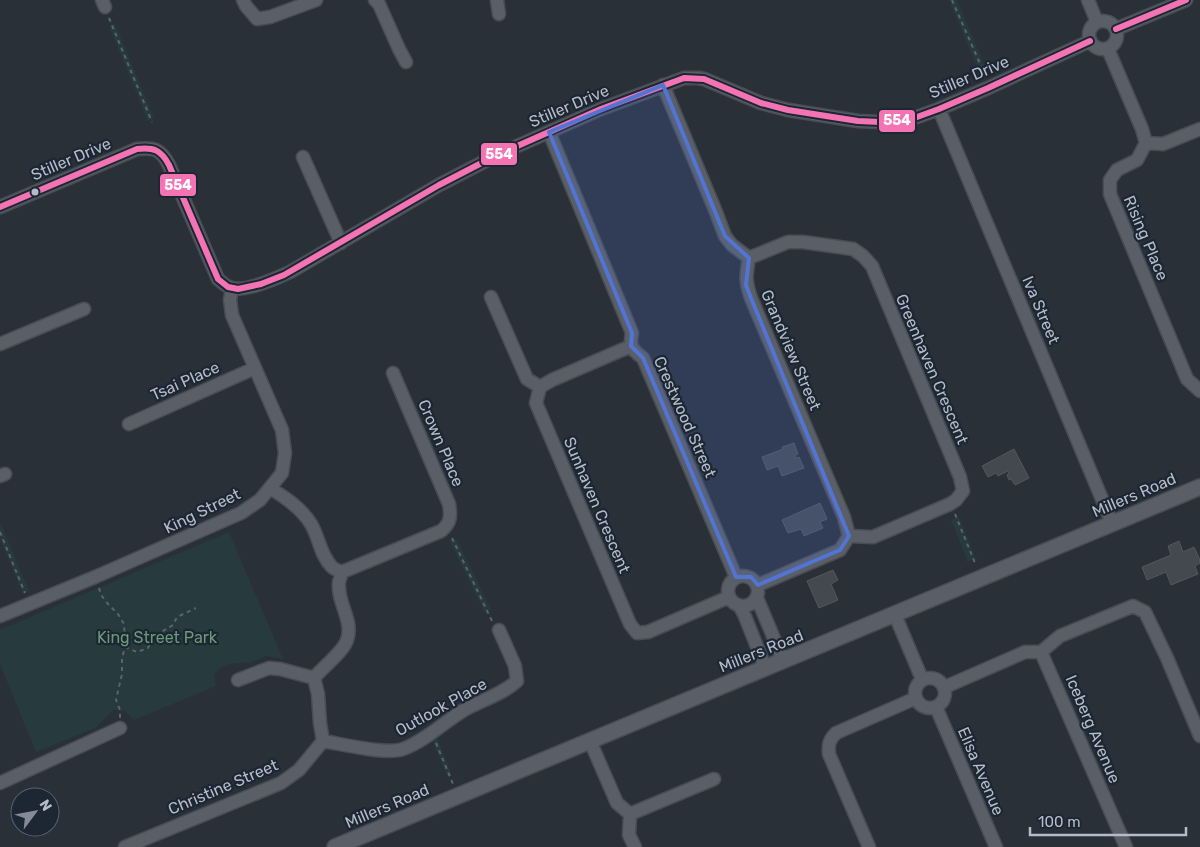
<svg xmlns="http://www.w3.org/2000/svg" width="1200" height="847" font-family="Rubik,sans-serif">
	<rect width="100%" height="100%" fill="#2a3038"/>
	<path fill="#273a3e" d="M949,0H957L987,71L976,76L978,69Z
		M115,24L154,118L148,121L109,26Z
		M959,517L975,557L978,558L966,562L967,560L951,520Z
		M0,522L29,591L23,594L0,539Z
		M229,532L283,659L266,656L252,662L228,664L219,669L214,675L216,686L134,720L125,711L113,710L95,728L36,752L0,664V630Z
		M449,540H457L491,610L485,613Z
		M437,738L452,775L447,776L432,740Z"/>
	<path fill="#444950" stroke="#52575f" d="M794,443L798,454L795,455L796,458L799,457L804,468L782,476L778,466L767,470L762,457L783,449L782,447Z
		M1014,449L1029,478L1015,485L1011,479L1009,480L1007,475L1009,473L1008,471L998,476L996,473L988,477L982,466Z
		M820,503L827,519L820,522L823,528L804,536L801,529L788,533L782,520Z
		M1179,541L1183,552L1194,547L1200,560V563L1195,566L1198,574L1171,585L1166,572L1147,580L1142,567L1171,555L1168,546Z
		M833,570L838,580L831,584L838,600L819,608L807,581Z"/>
	<g fill="none" stroke-linecap="round" stroke-linejoin="round">
		<defs>
			<path id="minor" d="M102,0L105,7
				M243,0L246,6L257,19L270,17L316,0
				M375,0L379,4L399,49L406,62
				M497,0L499,14
				M1088,0L1097,22
				M1089 35a14 14 0 1 1 28 0a14 14 0 1 1-28 0Z
				M1116,29L1186,0
				M1108,49L1142,129L1146,143L1137,160L1117,170L1110,180V194L1187,379L1200,391
				M663,85L716,212L725,236L732,245L749,258C746,275 745,281 751,298L844,517L849,536L840,550L758,585
				M939,109L1112,523
				M549,132L632,333C629,346 632,350 643,358L736,577
				M1146,143L1163,144L1200,129
				M303,157L341,243
				M0,207L137,149C154,147 161,149 169,165L218,279C222,282 226,287 232,288C245,292 277,278 290,272L439,185L497,155L601,109L684,78H698L704,79L761,103L788,110L858,121L880,122L904,120L917,117L939,109L988,88L1090,41
				M749,258L788,242H803L853,249L863,256L872,266L960,477L963,491L956,500L950,504L873,537L849,536
				M491,297L527,379L540,387
				M0,344L84,309
				M631,346L552,380L540,387L536,403L630,624L637,633L648,632L729,597
				M129,424L255,368
				M0,476L5,474
				M270,488C286,498 301,508 311,524C319,537 320,555 332,567C334,569 339,571 342,572C341,576 339,580 339,583C337,603 354,621 347,640C344,651 322,668 314,678L318,694L320,723L323,741
				M342,572L441,531C451,523 451,516 449,504L393,373
				M728 591a15 15 0 1 1 30 0a15 15 0 1 1-30 0Z
				M757,598L783,660
				M739,605L744,614L765,667
				M895,615L922,679
				M0,616L95,577L241,513L260,500L282,473L285,453L282,430L232,315L230,300L232,288
				M1041,652L1126,847
				M915 693a15 15 0 1 1 30 0a15 15 0 1 1-30 0Z
				M238,680L269,668L280,669L314,678
				M945,687L1025,652H1041L1060,636L1133,606L1145,612L1167,658L1200,736
				M936,707L996,847
				M323,741C342,744 386,755 403,749C425,741 444,722 464,710C482,700 501,695 517,681L515,666L499,630
				M590,741L617,803L630,814L629,835L635,847
				M0,783L120,728
				M630,814L714,779
				M125,847L281,783L299,770L323,741
				M869,847L829,754C828,745 829,740 836,733L916,698"/>
			<path id="tertiary" d="M335,847C623,727 912,607 1200,487"/>
		</defs>
		<use href="#minor" stroke="#484c53" stroke-width="15"/>
		<use href="#tertiary" stroke="#484c53" stroke-width="18"/>
		<path stroke="#5d636a" stroke-width="2" stroke-dasharray="4 4" stroke-linecap="butt" d="M952,0L985,75
			M109,18L152,122
			M955,514L975,563
			M0,532L25,593
			M452,538L492,621
			M99,588L101,595L108,604L118,614L124,624L125,640V647L122,658V674L116,700L120,710V718
			M125,647L137,652L148,648L153,637L173,625L177,617L196,608
			M436,743L453,784"/>
		<use href="#minor" stroke="#5a5e66" stroke-width="12"/>
		<use href="#tertiary" stroke="#5a5e66" stroke-width="15"/>
		<defs>
			<path id="bus-1" d="M1116,29L1186,0
				M0,207L137,149C154,147 161,150 169,165L218,279L228,287L238,289L261,284L284,275L439,185L497,155L601,109L684,78L704,79L761,103L788,110L858,121L880,122L904,120L917,117L939,109L988,88L1090,41"/>
		</defs>
		<use href="#bus-1" stroke="#1d2633" stroke-width="10"/>
		<use href="#bus-1" stroke="#f373b3" stroke-width="6"/>
	</g>
	<path fill="#5274d3" fill-opacity="0.2" stroke="#5274d3" stroke-width="4" stroke-linejoin="round" d="M663,85L725,236L749,258L746,285L751,298L849,536L840,550L758,585L751,577H736L643,358L631,346L632,333L549,132Z"/>
	<circle fill="#b4bcc9" stroke="#1d2633" stroke-width="2" cx="35" cy="192" r="4.5"/>
	<g text-anchor="middle" dominant-baseline="central" stroke-width="4.5" stroke-linejoin="round" paint-order="stroke">
		<g font-size="16" fill="#b4bcc9" stroke="#1d2633">
			<text transform="translate(969 77) rotate(-23)">Stiller Drive</text>
			<text transform="translate(569 106) rotate(-23)">Stiller Drive</text>
			<text transform="translate(71 159) rotate(-23)">Stiller Drive</text>
			<text transform="translate(1146 238) rotate(67)">Rising Place</text>
			<text transform="translate(1041 310) rotate(67)">Iva Street</text>
			<text transform="translate(791 350) rotate(67)">Grandview Street</text>
			<text transform="translate(932 369) rotate(67)">Greenhaven Crescent</text>
			<text transform="translate(185 381) rotate(-24)">Tsai Place</text>
			<text transform="translate(685 417) rotate(66)">Crestwood Street</text>
			<text transform="translate(441 443) rotate(67)">Crown Place</text>
			<text transform="translate(1134 495) rotate(-23)">Millers Road</text>
			<text transform="translate(597 505) rotate(67)">Sunhaven Crescent</text>
			<text transform="translate(202 511) rotate(-26)">King Street</text>
			<text transform="translate(761 651) rotate(-22)">Millers Road</text>
			<text transform="translate(441 707) rotate(-29)">Outlook Place</text>
			<text transform="translate(1093 729) rotate(67)">Iceberg Avenue</text>
			<text transform="translate(981 771) rotate(67)">Elisa Avenue</text>
			<text transform="translate(223 787) rotate(-23)">Christine Street</text>
			<text transform="translate(387 806) rotate(-23)">Millers Road</text>
		</g>
		<g font-size="16" fill="#6b9a76" stroke="#1d2633">
			<text x="157" y="637">King Street Park</text>
		</g>
	</g>
	<g stroke="#1d2633" stroke-width="2">
		<rect x="878" y="109" width="38" height="24" rx="5" fill="#f373b3"/>
		<rect x="480" y="142" width="38" height="24" rx="5" fill="#f373b3"/>
		<rect x="159" y="173" width="38" height="24" rx="5" fill="#f373b3"/>
	</g>
	<g font-size="14" text-anchor="middle" font-weight="bold" fill="#fff">
		<text x="897" y="125">554</text>
		<text x="499" y="159">554</text>
		<text x="178" y="190">554</text>
	</g>
	<g transform="translate(35 812) rotate(58)"><circle r="24" fill="#1d2633" stroke="#59626f"/>
	<path d="M0-4L9 19L0 12L-9 19Z" fill="#848b96"/>
	<text y="-8" font-size="14" font-weight="bold" text-anchor="middle" fill="#b4bcc9">N</text>
	</g>
	<path d="M1030 827v8h156v-8" fill="none" stroke="#b4bcc9" stroke-width="2.5"/>
	<text x="1038" y="827" font-size="15" fill="#b4bcc9" stroke="#1d2633" stroke-width="4" paint-order="stroke">100 m</text>
</svg>
